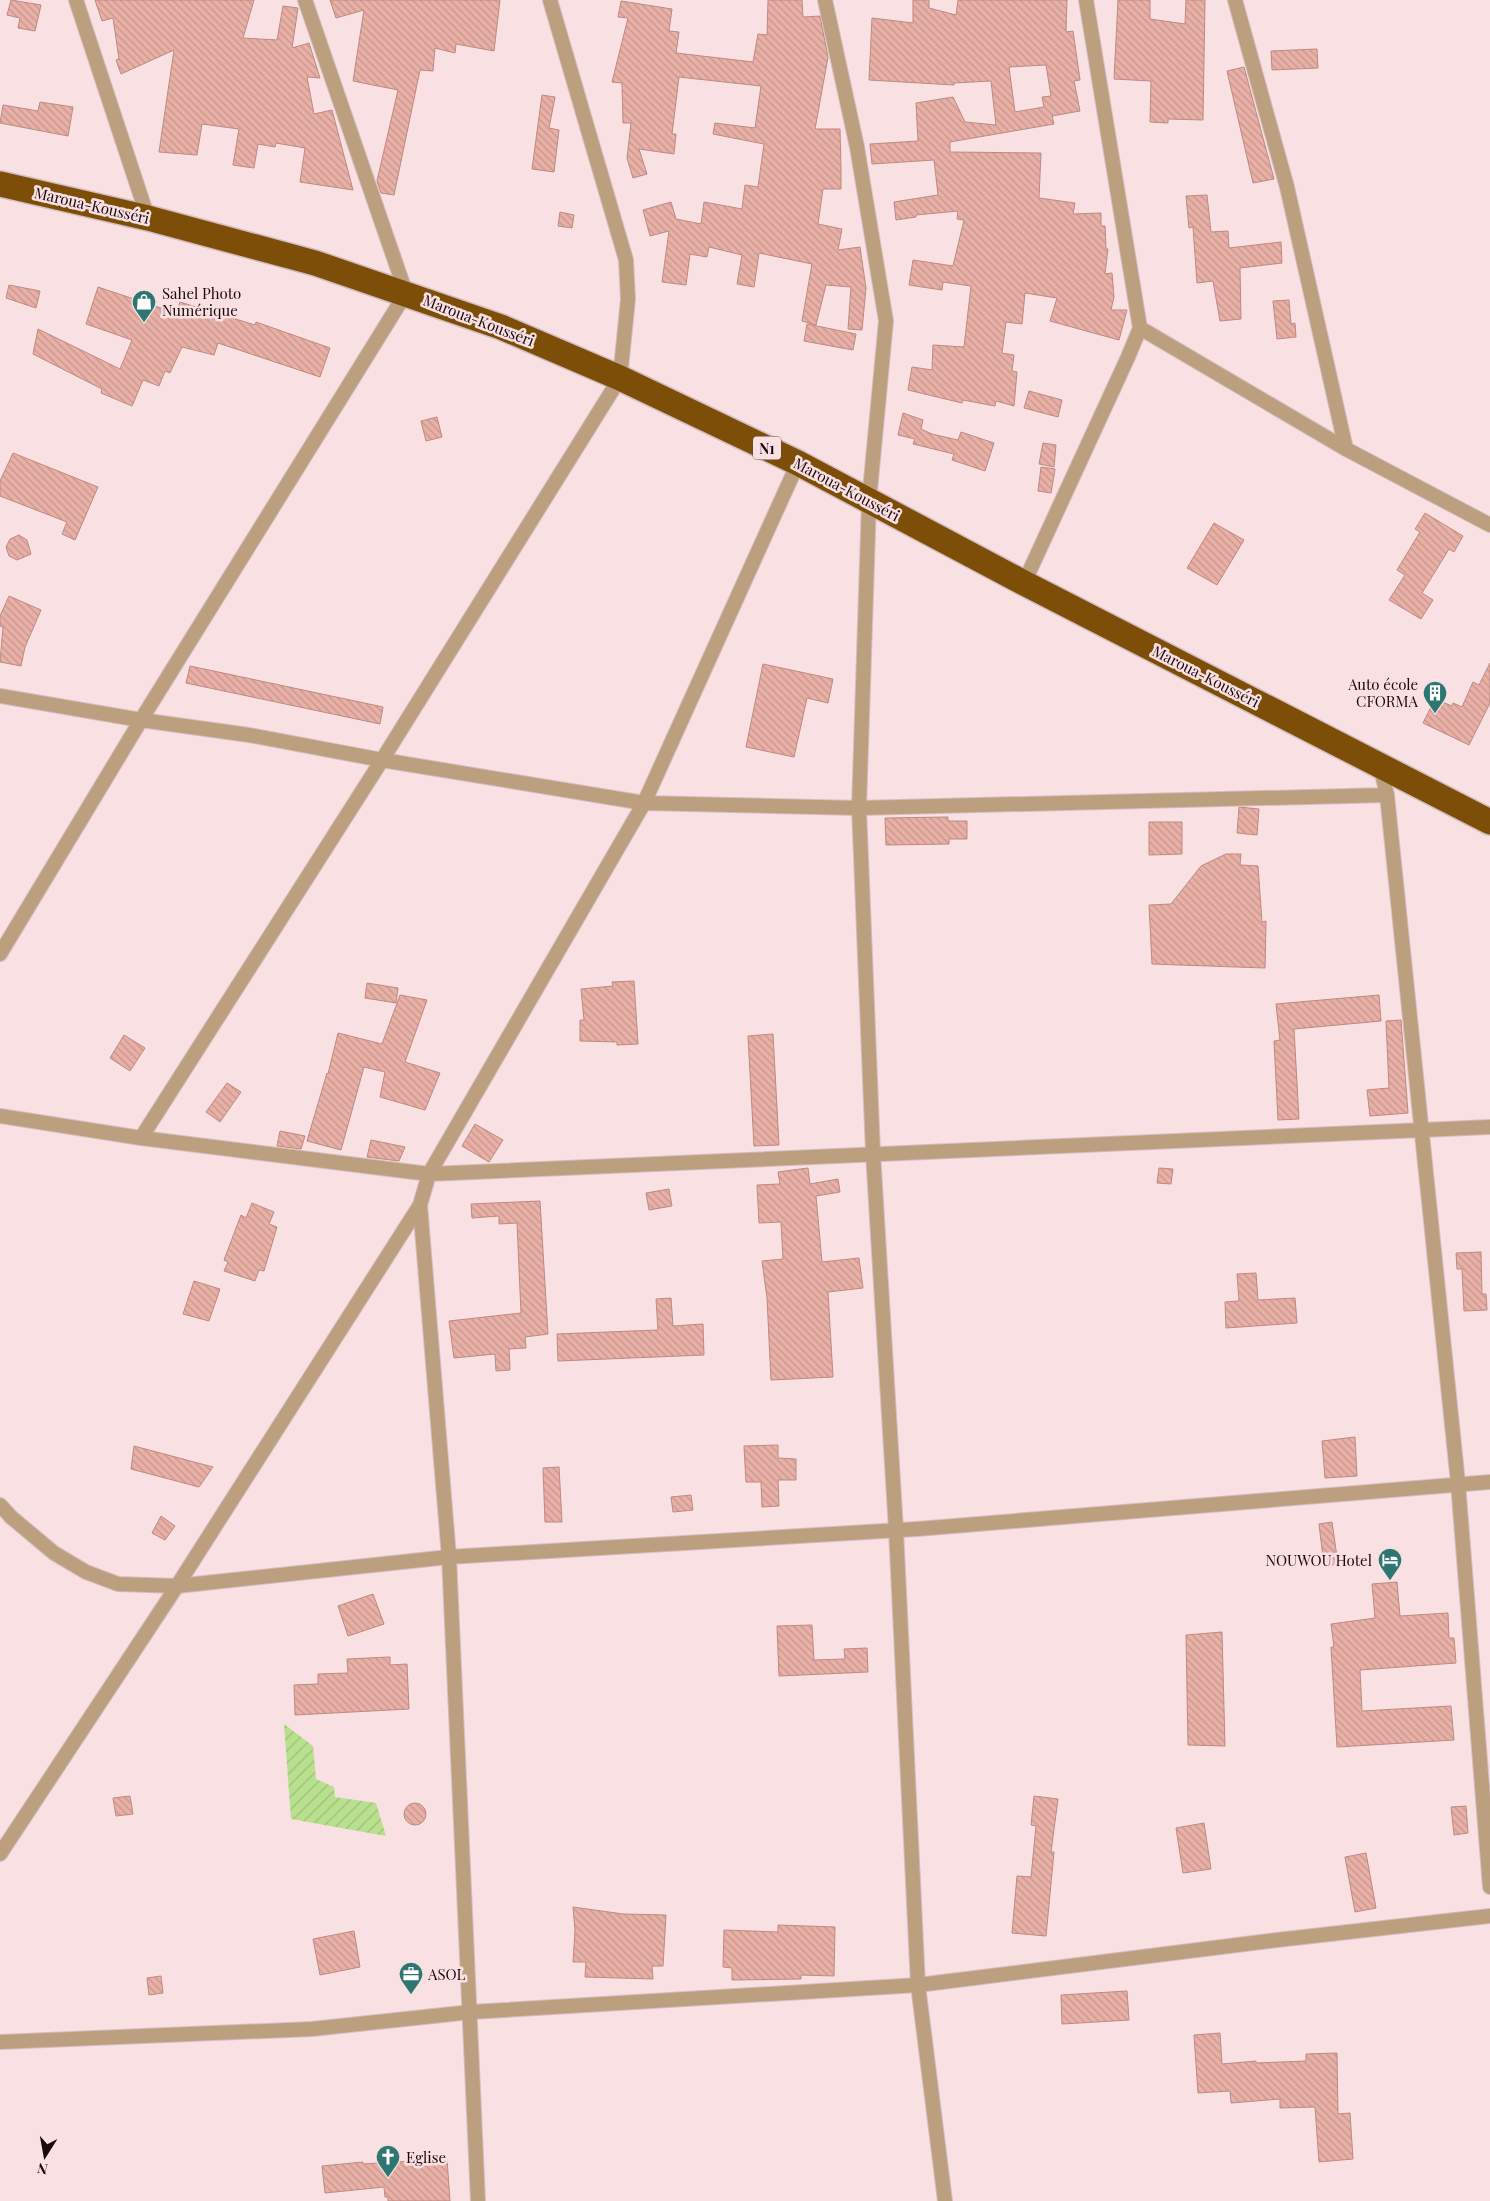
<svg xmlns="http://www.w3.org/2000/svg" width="1490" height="2201" font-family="'Playfair Display',serif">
	<defs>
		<pattern id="garden-furrows" width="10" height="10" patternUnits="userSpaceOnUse" patternTransform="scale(1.25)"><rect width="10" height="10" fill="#b8e08e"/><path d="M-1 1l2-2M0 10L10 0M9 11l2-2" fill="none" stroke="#9ebf79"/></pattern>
		<pattern id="building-back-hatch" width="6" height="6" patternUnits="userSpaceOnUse" patternTransform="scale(1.25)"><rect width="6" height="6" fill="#e8b0a6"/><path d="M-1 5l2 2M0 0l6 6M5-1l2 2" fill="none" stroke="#c6968e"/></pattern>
	</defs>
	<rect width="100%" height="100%" fill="#f8e0e3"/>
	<path fill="url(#garden-furrows)" d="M284,1724L313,1746L316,1779L334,1787L335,1797L376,1803L386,1836L291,1819Z"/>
	<path fill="url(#building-back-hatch)" stroke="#be8980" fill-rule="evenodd" d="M11,0L41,5L35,31L18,28L20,18L7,15Z
		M95,0H254L243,38L277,40L283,6L298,8L292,48L309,43L320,78L307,77L314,114L332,110L353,190L300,182L305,148L276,143L275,147L258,144L254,168L233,165L239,129L202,124L197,155L159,152L174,50L121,74L116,60L119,59L113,18L102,21Z
		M330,0H500L494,51L456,44L455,53L435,48L433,71L420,70L394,195L381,193L377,181L398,90L353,81L364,10L336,18Z
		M768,0H802L803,17L820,16L828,57L815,129H840L841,169V189H823L818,224L842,229L838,250L860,247L866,288L862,330L848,329L851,287L826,285L816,325L802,321L812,264L759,253L754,287L737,284L742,255L709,247L707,257L690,254L686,285L662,282L669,231L650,236L643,210L671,202L676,219L701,224L704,202L742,209L745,185L758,187L764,144L713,134L715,123L755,128L761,86L679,77L672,134H676L674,154L639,149L647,174L633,178L627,158L631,123H623L622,83L612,82L628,18L618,17L621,1L672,9L669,31L679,32L676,53L753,62L758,34L767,35Z
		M913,0H929V8L956,15L958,0H1067L1066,32L1073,31L1080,80L1074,81L1080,111L1052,116L1054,124L950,142V152L1041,153L1039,198L1075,203L1073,214L1101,213V226H1105L1106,249H1108L1105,274L1112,273L1114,297L1111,310H1127L1119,340L1050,321L1057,298L1025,293L1022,324L1006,322L1002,353L1014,355L1012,371L1017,372L1014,406L996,401L995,406L963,400L962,403L908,390L912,367L932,370L933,345L964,347L971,286L943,282L942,290L909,285L913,260L953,266L964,220L957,219L958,211L916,215V217L896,220L894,202L938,195L934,160L872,164L870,144L918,141L916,103L953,97L965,122L996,125L991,81L954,83V85L869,80L872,18L913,23ZM1046,65L1051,96L1042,97L1044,107L1015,112L1009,67Z
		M1118,0H1150V19L1185,24L1186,0H1205L1203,120L1168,119V123L1150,122L1151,81L1114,79Z
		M1317,49L1318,68L1272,70L1271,51Z
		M1244,67L1274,179L1253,183L1227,71Z
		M542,95L555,97L549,128L559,130L554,172L532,169Z
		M40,102L73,107L68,136L0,123L3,105L38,111Z
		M1207,195L1211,232L1228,231L1229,248L1281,242L1282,263L1240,268L1241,319L1220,321L1213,281L1197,283L1193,227L1189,228L1186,196Z
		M560,212L574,215L572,228L558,226Z
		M9,285L40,291L36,308L6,298Z
		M98,287L176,313L180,302L255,325L256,322L330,348L320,377L218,343L214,355L182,347L170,373L165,371L159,386L143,380L132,406L101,393L102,389L33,354L38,329L120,369L132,340L86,324Z
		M1289,300L1291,324L1295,323L1296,337L1277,339L1273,301Z
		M807,324L856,334L853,350L804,341Z
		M1029,391L1062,400L1058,417L1024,408Z
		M903,413L923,420L921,429L932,434L958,440L961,432L994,443L985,471L952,460L954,454L913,444L915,439L898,435Z
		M437,417L442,437L426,441L421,421Z
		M1043,443L1056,445L1054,467L1039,464Z
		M13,453L98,487L75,540L62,534L67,522L0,496V481Z
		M1041,467L1055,469L1051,493L1038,491Z
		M1425,513L1463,536L1454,552L1449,549L1422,593L1433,600L1421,619L1389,600L1405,575L1397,570L1420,532L1415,529Z
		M1214,523L1244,540L1217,585L1187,568Z
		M19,535L27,540L31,554L17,560L9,556L6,547L10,539Z
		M9,596L41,610L25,647L21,666L0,662L3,627L0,626V616Z
		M1490,663V703L1469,745L1423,723L1435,699L1452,706L1453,703L1462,707L1473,682L1479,685Z
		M763,664L833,679L828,703L807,698L794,757L746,747Z
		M190,666L383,707L380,724L186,683Z
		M1239,807L1259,809L1257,835L1237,833Z
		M948,817V821H967V839H949V844L886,845L885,818Z
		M1149,822H1182V854L1149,855Z
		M1226,854H1241L1240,865L1258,866L1262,922L1266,921L1265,968L1152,964L1149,905L1171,904L1201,866Z
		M634,981L638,1044L617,1045V1042L580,1041V1020H584L581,989L613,986L612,982Z
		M367,983L398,988L396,1003L365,998Z
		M400,995L427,1000L405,1062L440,1073L425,1110L380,1097L385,1072L364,1067L341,1150L307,1141L327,1073L328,1074L338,1033L382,1044Z
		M1379,995L1381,1021L1294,1029L1299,1119L1278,1120L1274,1041L1280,1040L1276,1004Z
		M1401,1020L1408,1113L1370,1116L1367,1090L1389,1088L1386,1021Z
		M773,1034L779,1145L754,1146L748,1036Z
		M124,1035L145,1048L130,1071L110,1058Z
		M227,1083L241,1092L220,1122L206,1112Z
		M475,1124L503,1140L489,1162L462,1146Z
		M280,1131L305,1136L301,1149L277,1146Z
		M371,1140L405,1147L399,1161L367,1157Z
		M808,1168L810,1184L838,1179L840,1192L816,1196L822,1262L859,1258L863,1288L828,1292L833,1377L771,1380L767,1298L762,1261L783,1259L781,1222L759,1223L757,1185L780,1184L778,1172Z
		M1159,1168L1173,1169L1171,1184L1157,1183Z
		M669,1189L672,1206L649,1210L646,1193Z
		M540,1201L548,1334L525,1337L526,1348L509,1349L510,1370L496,1371L495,1354L454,1358L449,1321L521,1313L517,1223L499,1224V1216L472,1218L471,1204Z
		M252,1203L274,1212L269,1224L277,1227L264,1271L259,1270L255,1281L224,1271L228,1262L224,1260L241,1215L246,1218Z
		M1481,1252L1482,1294H1486L1487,1310L1464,1311L1462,1269H1457L1456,1253Z
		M1256,1273L1258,1300L1295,1298L1297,1323L1226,1328L1225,1302L1239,1301L1237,1274Z
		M194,1281L220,1289L209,1321L183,1314Z
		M671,1298L673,1326L703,1324L704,1355L558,1361L557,1334L658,1330L656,1299Z
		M1355,1437L1357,1476L1325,1478L1322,1441Z
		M778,1445V1458L796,1459V1480H778L779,1506L762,1507L761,1482H746L744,1446Z
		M134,1446L213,1467L199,1487L131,1469Z
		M559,1467L562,1522H545L543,1468Z
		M691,1495L693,1510L673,1512L671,1497Z
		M161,1516L175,1526L165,1540L152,1533Z
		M1332,1522L1338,1564L1324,1566L1319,1524Z
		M1397,1582L1400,1616L1448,1613L1449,1638H1454L1456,1663L1360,1670L1362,1711L1451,1706L1454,1740L1337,1747L1331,1647H1334L1331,1624L1375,1618L1372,1584Z
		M373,1594L384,1624L348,1636L338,1606Z
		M812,1625L814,1660L845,1659L844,1649L867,1648L868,1672L779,1676L777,1626Z
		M1222,1632L1225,1746L1188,1745L1186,1635Z
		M390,1657V1665L407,1664L409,1709L295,1715L294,1685L318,1684V1674L348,1673L347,1659Z
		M130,1796L133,1814L116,1816L113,1798Z
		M1034,1796L1058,1799L1051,1852H1054L1046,1936L1012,1933L1017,1876L1031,1877L1036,1826L1031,1825Z
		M404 1814a11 11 0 1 1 22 0a11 11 0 1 1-22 0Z
		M1466,1806L1468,1833L1454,1835L1451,1807Z
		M1204,1823L1211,1869L1183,1873L1176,1828Z
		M1366,1853L1376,1908L1355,1912L1345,1857Z
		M573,1907L623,1914L666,1915L663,1966H652L653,1979L585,1977L586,1962H573L575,1930Z
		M778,1925L835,1927L834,1976L801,1975V1979L732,1980V1968L723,1967L724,1930L778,1932Z
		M354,1931L360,1967L320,1975L313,1939Z
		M161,1976L163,1993L149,1995L147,1978Z
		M1127,1991L1129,2020L1062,2024L1061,1995Z
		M1220,2033L1222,2064L1256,2061V2063L1306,2061V2054L1337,2053L1338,2114L1350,2113L1353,2159L1319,2162L1315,2107L1280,2108V2099L1231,2103L1230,2091L1198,2093L1194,2035Z
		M447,2159L450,2201H388V2197H385L384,2187L325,2193L322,2166L363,2162V2164Z"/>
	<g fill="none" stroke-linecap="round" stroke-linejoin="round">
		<defs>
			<path id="street" d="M76,0L148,218
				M825,0L857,147L886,321L869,501L859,808L873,1153L896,1530L918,1985L945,2201
				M1235,0L1287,187L1346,449
				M1140,328L1346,449L1490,525
				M1024,583L1128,357L1140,328L1086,0
				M0,696L141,720L249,735L382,760L644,803L859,808L1387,795
				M1380,765L1387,795L1458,1483L1490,1887
				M0,954L141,720L406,293L305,0
				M0,1116L141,1138L429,1174L1490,1127
				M141,1138L382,760L620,378L628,299L626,260L550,0
				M0,1505L11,1517L54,1553L86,1572L118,1584L177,1586L449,1557L917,1529L1490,1482
				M0,1854L177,1586L420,1205
				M0,2042L312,2029L471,2012L918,1985L1277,1940L1490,1916
				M478,2201L449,1557L420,1205L429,1174L644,803L798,463"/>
			<path id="highway" d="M0,184L148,218L315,263L501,327L620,378L798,463L1024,583L1490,822"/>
		</defs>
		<use href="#street" stroke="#d5bdc0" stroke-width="16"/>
		<use href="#highway" stroke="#d5bdc0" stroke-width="28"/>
		<use href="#street" stroke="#bb9f7f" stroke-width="14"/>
		<use href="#highway" stroke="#7c4e08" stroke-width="25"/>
	</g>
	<defs>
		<symbol id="shop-pin" viewBox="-11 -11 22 30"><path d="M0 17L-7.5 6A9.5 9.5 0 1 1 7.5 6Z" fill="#2d7672" stroke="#f8e0e3"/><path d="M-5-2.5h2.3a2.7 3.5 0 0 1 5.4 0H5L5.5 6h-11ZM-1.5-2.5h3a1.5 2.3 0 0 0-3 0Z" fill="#fff"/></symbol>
		<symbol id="building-pin" viewBox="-11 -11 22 30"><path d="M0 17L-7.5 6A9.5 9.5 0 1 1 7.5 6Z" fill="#2d7672" stroke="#f8e0e3"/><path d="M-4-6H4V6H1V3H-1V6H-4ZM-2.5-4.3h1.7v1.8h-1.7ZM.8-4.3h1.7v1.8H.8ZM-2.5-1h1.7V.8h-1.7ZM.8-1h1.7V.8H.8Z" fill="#fff"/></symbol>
		<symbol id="hotel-pin" viewBox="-11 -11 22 30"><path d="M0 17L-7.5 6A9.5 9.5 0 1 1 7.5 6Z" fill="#2d7672" stroke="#f8e0e3"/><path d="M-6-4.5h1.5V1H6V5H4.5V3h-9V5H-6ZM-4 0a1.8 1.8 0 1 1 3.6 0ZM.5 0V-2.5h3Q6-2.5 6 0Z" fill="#fff"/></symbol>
		<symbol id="office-pin" viewBox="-11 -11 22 30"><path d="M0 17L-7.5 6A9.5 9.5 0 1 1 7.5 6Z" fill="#2d7672" stroke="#f8e0e3"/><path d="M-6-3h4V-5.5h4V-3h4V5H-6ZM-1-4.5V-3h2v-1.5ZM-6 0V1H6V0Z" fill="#fff"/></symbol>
		<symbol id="church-pin" viewBox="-11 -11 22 30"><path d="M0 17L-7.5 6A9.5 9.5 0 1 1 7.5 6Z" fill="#2d7672" stroke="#f8e0e3"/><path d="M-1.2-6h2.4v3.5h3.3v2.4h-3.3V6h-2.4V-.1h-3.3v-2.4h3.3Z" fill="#fff"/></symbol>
	</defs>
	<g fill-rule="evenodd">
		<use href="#shop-pin" x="130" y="288" width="28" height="38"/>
		<use href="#building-pin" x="1421" y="679" width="28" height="38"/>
		<use href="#hotel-pin" x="1376" y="1546" width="28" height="38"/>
		<use href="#office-pin" x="397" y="1960" width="28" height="38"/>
		<use href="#church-pin" x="374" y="2143" width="28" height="38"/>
	</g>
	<g text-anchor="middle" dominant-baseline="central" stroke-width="5" stroke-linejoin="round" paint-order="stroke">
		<rect fill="#f8e0e3" stroke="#5d494c" stroke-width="1" x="753" y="436.5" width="28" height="23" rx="4"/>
		<g font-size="14" font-weight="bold" fill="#1b080b">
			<text x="767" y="448">N1</text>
		</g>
		<g font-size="15" fill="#1b080b" stroke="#f8e0e3">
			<text transform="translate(92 205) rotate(13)">Maroua-Kousséri</text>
			<text transform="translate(479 320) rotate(21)">Maroua-Kousséri</text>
			<text transform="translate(847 489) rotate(28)">Maroua-Kousséri</text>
			<text transform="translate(1206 676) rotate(27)">Maroua-Kousséri</text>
		</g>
		<g font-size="15" fill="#1b080b" stroke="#f8e0e3" text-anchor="start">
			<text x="162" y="293">Sahel Photo<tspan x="162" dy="17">Numérique</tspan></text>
			<text x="1418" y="684" text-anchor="end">Auto école<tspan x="1418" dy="17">CFORMA</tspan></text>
			<text x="1372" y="1560" text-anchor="end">NOUWOU Hotel</text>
			<text x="428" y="1974">ASOL</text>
			<text x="406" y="2157">Eglise</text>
		</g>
	</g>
	<g transform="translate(45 2156) rotate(191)" stroke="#f8e0e3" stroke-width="4" paint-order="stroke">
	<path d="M0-4L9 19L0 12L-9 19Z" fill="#1b080b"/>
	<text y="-8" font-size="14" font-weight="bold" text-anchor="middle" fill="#1b080b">N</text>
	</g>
</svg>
